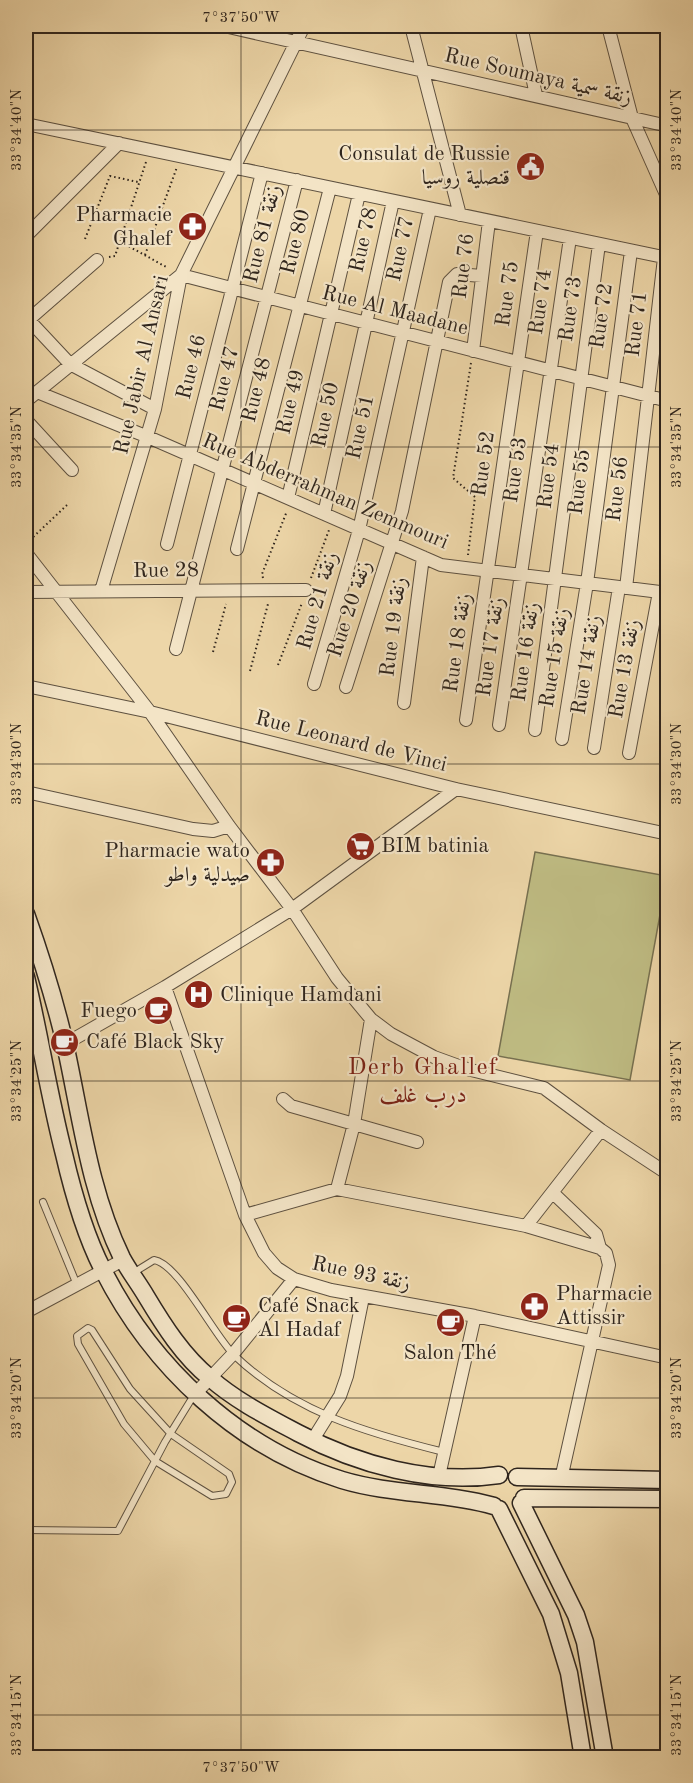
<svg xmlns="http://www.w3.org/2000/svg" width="693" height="1783" font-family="'Old Standard TT',Amiri,serif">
	<rect width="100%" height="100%" fill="#edd6a8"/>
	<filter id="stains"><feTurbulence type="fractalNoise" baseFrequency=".00333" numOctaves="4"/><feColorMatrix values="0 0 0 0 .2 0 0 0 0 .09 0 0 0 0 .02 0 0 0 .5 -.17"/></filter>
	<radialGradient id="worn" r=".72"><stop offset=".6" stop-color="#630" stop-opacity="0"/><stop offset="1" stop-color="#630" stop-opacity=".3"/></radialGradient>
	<path fill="#bfbc83" stroke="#777050" stroke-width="1.5" d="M535,852L667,876L630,1080L498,1056Z"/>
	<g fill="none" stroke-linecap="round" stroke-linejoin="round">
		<defs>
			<path id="lane" d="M43,1202L77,1285
				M133,1273L154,1260C179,1264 214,1336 235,1356C294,1412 367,1433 444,1452
				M88,1328L92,1330L130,1389L171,1434L229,1474L232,1482L226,1494L212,1496L155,1461L124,1424L78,1344L77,1336Z
				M26,1530L118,1531L165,1442L194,1395"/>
			<path id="street" d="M224,26L668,126
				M411,26L460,215
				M521,26L536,95
				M608,26L632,118L668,199
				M26,124L668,258
				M26,236L119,143
				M181,275L668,401
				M26,317L70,364L155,409
				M26,322L97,260
				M473,351L489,221
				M37,392L148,437L441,565L668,593
				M26,401L181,275
				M26,420L72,470
				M288,498L359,194
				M324,514L393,201
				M167,544L262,173
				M237,549L330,188
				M26,553L150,712L229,826L292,909L337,978L371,1019L391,1034L434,1057L467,1069L544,1088L601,1130L668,1174
				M626,588L664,258
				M101,591L155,409L181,275L304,26
				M26,592L306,590
				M176,649L297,180
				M314,684L359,530L430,209
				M26,686L150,712L456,789L668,834
				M346,687L402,511L449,282L457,274L482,276
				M404,703L423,557
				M466,720L537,231
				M499,725L570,238
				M535,730L599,244
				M562,739L587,583L631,251
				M594,748L619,587
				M629,753L659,592
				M666,761L668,751
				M26,792L193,829L213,831L229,826
				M165,987L245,1215L264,1253L277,1268L294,1279L331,1290L475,1316L668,1358
				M65,1044L165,987L292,909L456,789
				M283,1099L291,1106L417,1142
				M337,1189L354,1124L371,1019
				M553,1193L596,1234L600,1248L606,1253L609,1265L561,1479
				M245,1215L337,1189L526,1226L600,1248
				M526,1226L601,1130
				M26,1312L123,1260
				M195,1394L233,1354L294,1279
				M312,1441L340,1396L347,1376L363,1297
				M439,1476L475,1316"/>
			<path id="secondary" d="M26,914C41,956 55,1001 65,1044C81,1117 89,1190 122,1258C129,1271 139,1284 146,1296C164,1326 183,1356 210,1378C236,1401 268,1417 298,1433C358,1465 431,1485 499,1475
				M26,977C40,1036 49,1096 64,1154C73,1193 85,1235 103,1270C152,1367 238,1448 342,1480C392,1495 445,1492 494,1506
				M517,1477L668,1480
				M524,1498L668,1499
				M521,1503L576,1615L585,1642L605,1758
				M499,1509L551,1614L569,1673L583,1758"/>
		</defs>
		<use href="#lane" stroke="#5e5140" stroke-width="8"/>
		<use href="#street" stroke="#5e5140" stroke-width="14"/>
		<use href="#secondary" stroke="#2f251d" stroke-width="19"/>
		<path stroke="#2f251d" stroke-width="2" stroke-dasharray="1.5 3" stroke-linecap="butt" d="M85,239L110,176L138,182
			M121,242L168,268
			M145,255L177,167
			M109,257L115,256L146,162
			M30,540L67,505
			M468,555L475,497L453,478L471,363
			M263,578L262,574L287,511
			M311,578L329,530
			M213,652L226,604
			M278,665L302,603
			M250,671L268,604"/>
		<use href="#lane" stroke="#f3e4c6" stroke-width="6"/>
		<use href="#street" stroke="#f3e4c6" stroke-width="12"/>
		<use href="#secondary" stroke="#f3e4c6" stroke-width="16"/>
	</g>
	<path fill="none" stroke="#2f251d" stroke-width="1.5" stroke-opacity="0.45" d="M241,26V1758M26,130H668M26,447H668M26,764H668M26,1081H668M26,1398H668M26,1715H668"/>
	<defs>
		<symbol id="civic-disc" viewBox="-11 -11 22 22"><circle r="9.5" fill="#8f2418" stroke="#f3e4c6"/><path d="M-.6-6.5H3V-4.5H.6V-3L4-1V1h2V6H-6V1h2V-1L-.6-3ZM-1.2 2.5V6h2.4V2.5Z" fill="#fff"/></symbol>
		<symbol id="pharmacy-disc" viewBox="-11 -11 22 22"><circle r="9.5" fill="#8f2418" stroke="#f3e4c6"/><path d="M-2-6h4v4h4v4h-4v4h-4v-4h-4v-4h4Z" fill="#fff"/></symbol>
		<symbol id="supermarket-disc" viewBox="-11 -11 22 22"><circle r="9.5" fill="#8f2418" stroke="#f3e4c6"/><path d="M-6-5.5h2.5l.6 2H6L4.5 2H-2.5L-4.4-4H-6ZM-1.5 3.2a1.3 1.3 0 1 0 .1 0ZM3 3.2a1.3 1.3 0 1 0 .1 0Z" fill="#fff"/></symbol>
		<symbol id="hospital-disc" viewBox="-11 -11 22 22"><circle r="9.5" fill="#8f2418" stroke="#f3e4c6"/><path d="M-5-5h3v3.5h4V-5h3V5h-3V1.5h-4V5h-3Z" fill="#fff"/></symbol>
		<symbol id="cafe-disc" viewBox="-11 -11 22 22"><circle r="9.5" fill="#8f2418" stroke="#f3e4c6"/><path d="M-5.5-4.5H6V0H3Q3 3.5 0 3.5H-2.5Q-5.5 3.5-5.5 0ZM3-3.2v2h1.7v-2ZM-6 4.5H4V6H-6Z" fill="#fff"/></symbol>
	</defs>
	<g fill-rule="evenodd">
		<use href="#civic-disc" x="514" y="150" width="33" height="33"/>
		<use href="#pharmacy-disc" x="176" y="210" width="33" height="33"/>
		<use href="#supermarket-disc" x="344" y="830" width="33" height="33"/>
		<use href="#pharmacy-disc" x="254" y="846" width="33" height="33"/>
		<use href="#hospital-disc" x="182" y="978" width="33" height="33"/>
		<use href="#cafe-disc" x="142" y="994" width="33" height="33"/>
		<use href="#cafe-disc" x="48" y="1026" width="33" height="33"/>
		<use href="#pharmacy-disc" x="518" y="1290" width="33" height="33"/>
		<use href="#cafe-disc" x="220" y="1302" width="33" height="33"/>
		<use href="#cafe-disc" x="434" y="1306" width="33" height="33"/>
	</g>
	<g text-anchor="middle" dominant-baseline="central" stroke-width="4.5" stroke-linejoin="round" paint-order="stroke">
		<g font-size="21" fill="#2f251d" stroke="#f3e4c6">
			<text transform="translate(538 77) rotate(13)">Rue Soumaya زنقة سمية</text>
			<text transform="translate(263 234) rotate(-76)">Rue 81 زنقة</text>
			<text transform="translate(364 240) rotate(-77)">Rue 78</text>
			<text transform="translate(296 242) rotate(-76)">Rue 80</text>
			<text transform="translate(401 249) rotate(-78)">Rue 77</text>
			<text transform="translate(464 266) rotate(-83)">Rue 76</text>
			<text transform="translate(508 294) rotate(-82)">Rue 75</text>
			<text transform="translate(541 302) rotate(-82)">Rue 74</text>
			<text transform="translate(571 309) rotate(-82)">Rue 73</text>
			<text transform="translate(395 311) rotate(14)">Rue Al Maadane</text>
			<text transform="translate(602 316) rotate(-82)">Rue 72</text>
			<text transform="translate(637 324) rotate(-83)">Rue 71</text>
			<text transform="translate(142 365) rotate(-77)">Rue Jabir Al Ansari</text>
			<text transform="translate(192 367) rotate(-76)">Rue 46</text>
			<text transform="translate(225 379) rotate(-76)">Rue 47</text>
			<text transform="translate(257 390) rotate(-76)">Rue 48</text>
			<text transform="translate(291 402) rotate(-77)">Rue 49</text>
			<text transform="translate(326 415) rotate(-78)">Rue 50</text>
			<text transform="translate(361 427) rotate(-77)">Rue 51</text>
			<text transform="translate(484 464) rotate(-82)">Rue 52</text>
			<text transform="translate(516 470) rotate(-82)">Rue 53</text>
			<text transform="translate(549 476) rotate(-83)">Rue 54</text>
			<text transform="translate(580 482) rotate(-83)">Rue 55</text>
			<text transform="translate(618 489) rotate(-83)">Rue 56</text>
			<text transform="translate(325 492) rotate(23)">Rue Abderrahman Zemmouri</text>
			<text transform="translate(166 571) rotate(-1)">Rue 28</text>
			<text transform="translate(318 601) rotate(-74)">Rue 21 زنقة</text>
			<text transform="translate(350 609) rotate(-72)">Rue 20 زنقة</text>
			<text transform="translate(394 627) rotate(-83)">Rue 19 زنقة</text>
			<text transform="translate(458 643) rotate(-82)">Rue 18 زنقة</text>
			<text transform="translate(491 647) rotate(-82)">Rue 17 زنقة</text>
			<text transform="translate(526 652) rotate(-82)">Rue 16 زنقة</text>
			<text transform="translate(555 658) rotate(-81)">Rue 15 زنقة</text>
			<text transform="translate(587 665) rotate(-81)">Rue 14 زنقة</text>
			<text transform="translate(625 669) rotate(-80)">Rue 13 زنقة</text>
			<text transform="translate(351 742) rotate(14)">Rue Leonard de Vinci</text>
			<text transform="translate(361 1274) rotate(12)">Rue 93 زنقة</text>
		</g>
		<g font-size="21" fill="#2f251d" stroke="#f3e4c6" text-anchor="start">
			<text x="510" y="154" text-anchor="end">Consulat de Russie<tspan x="510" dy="24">قنصلية روسيا</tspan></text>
			<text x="172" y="215" text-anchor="end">Pharmacie<tspan x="172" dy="24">Ghalef</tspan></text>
			<text x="381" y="846">BIM batinia</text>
			<text x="250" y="851" text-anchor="end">Pharmacie wato<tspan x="250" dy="24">صيدلية واطو</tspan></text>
			<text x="220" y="995">Clinique Hamdani</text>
			<text x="137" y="1011" text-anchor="end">Fuego</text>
			<text x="86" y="1042">Café Black Sky</text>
			<text x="556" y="1294">Pharmacie<tspan x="556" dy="24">Attissir</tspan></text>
			<text x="258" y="1306">Café Snack<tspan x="258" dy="24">Al Hadaf</tspan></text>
			<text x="450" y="1353" text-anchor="middle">Salon Thé</text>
		</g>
		<g font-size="24" letter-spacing="1.5" fill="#7a1f14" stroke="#f3e4c6">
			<text x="423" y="1068">Derb Ghallef<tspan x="423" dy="28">درب غلف</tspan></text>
		</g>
	</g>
	<rect width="693" height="1783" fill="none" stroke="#edd6a8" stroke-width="66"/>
	<rect x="33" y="33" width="627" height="1717" fill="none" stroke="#2f251d" stroke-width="2"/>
	<g font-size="15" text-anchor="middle" fill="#2f251d">
		<text x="241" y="22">7°37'50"W</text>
		<text transform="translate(16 130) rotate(-90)" y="5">33°34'40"N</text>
		<text transform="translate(676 130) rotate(-90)" y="5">33°34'40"N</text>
		<text transform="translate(16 447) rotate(-90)" y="5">33°34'35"N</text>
		<text transform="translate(676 447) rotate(-90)" y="5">33°34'35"N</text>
		<text transform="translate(16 764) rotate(-90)" y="5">33°34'30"N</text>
		<text transform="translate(676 764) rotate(-90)" y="5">33°34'30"N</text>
		<text transform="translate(16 1081) rotate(-90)" y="5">33°34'25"N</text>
		<text transform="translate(676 1081) rotate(-90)" y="5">33°34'25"N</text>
		<text transform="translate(16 1398) rotate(-90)" y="5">33°34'20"N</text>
		<text transform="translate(676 1398) rotate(-90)" y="5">33°34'20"N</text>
		<text transform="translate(16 1715) rotate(-90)" y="5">33°34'15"N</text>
		<text transform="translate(676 1715) rotate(-90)" y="5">33°34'15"N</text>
		<text x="241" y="1772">7°37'50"W</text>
	</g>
	<rect width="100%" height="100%" filter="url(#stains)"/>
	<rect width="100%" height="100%" fill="url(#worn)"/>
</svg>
